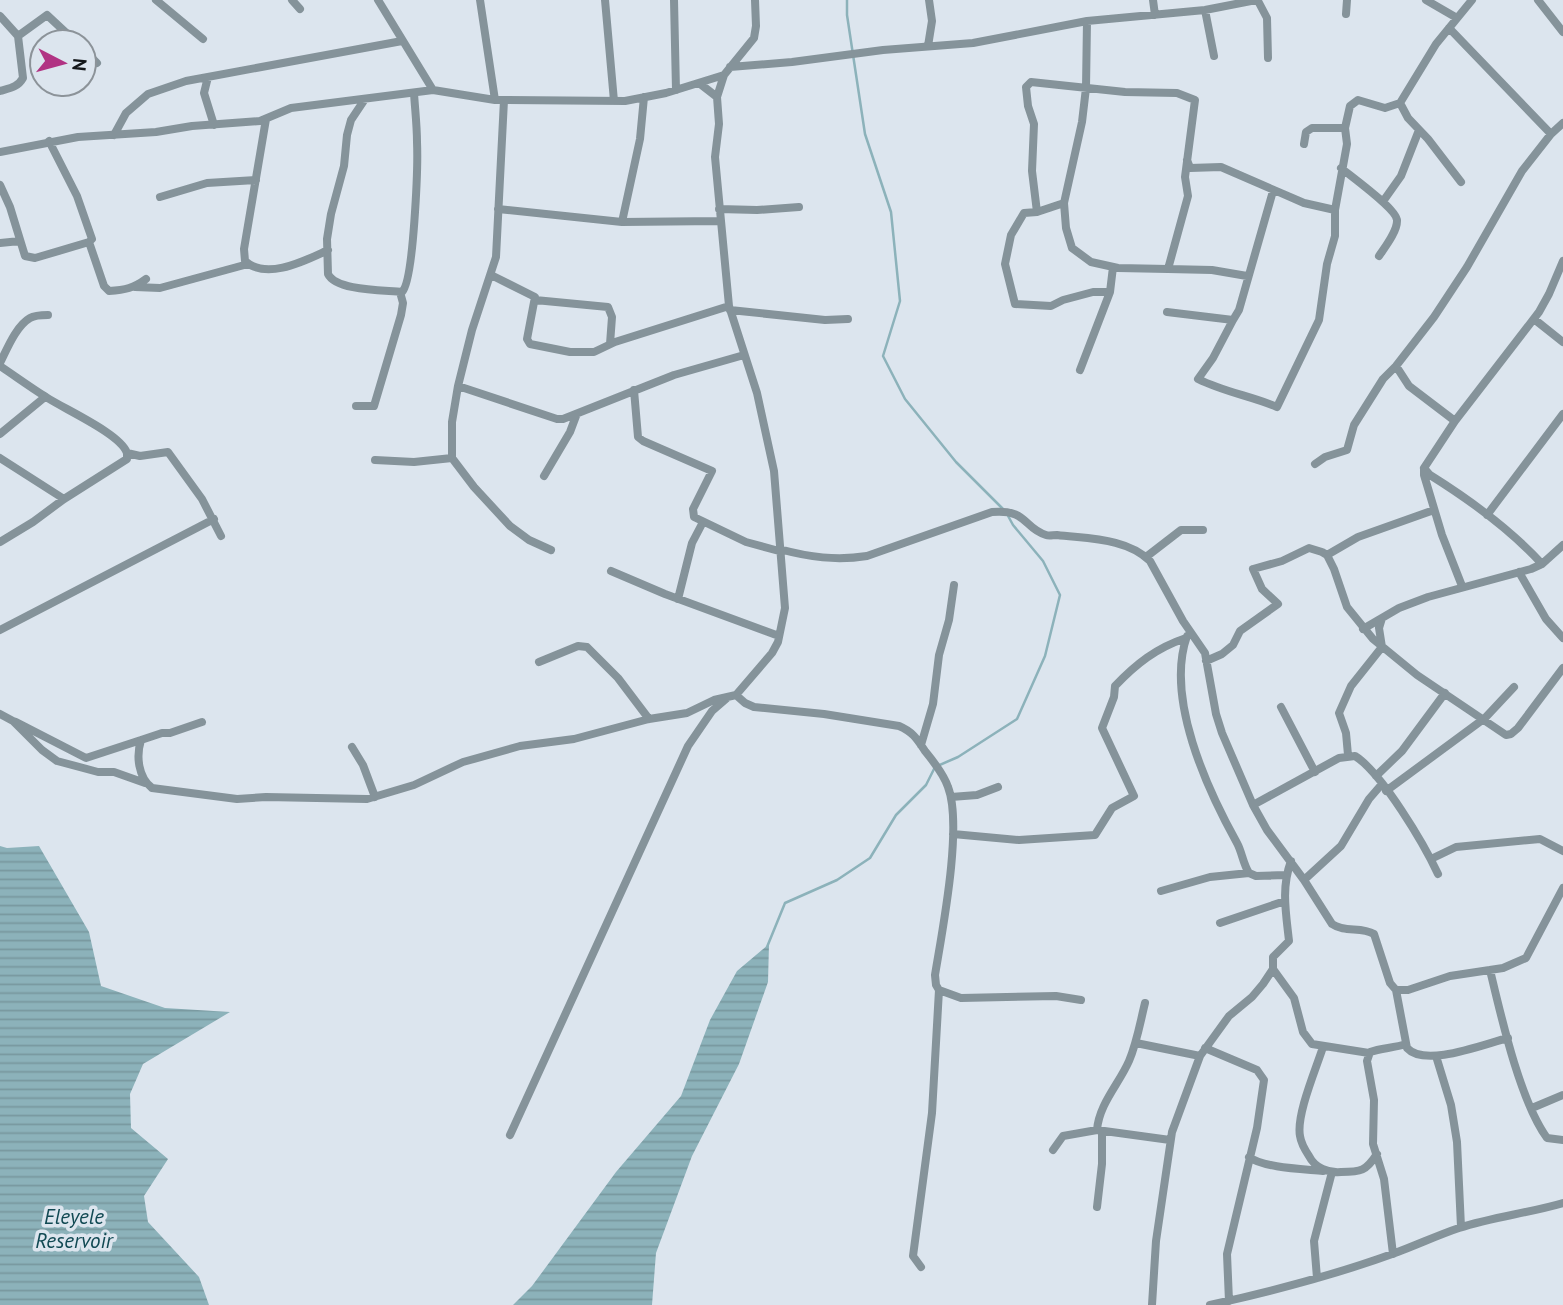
<svg xmlns="http://www.w3.org/2000/svg" width="1563" height="1305" font-family="'PT Sans',sans-serif">
	<defs>
		<pattern id="water-rules" width="6" height="5" patternUnits="userSpaceOnUse" patternTransform="scale(1.75)"><rect width="6" height="5" fill="#8cb2ba"/><path d="M0 2.5h6" fill="none" stroke="#78989f"/></pattern>
	</defs>
	<rect width="100%" height="100%" fill="#dce5ee"/>
	<path fill="url(#water-rules)" d="M0,846L7,848L39,846L89,932L101,986L165,1008L230,1012L143,1064L130,1094L131,1128L168,1159L144,1196L148,1222L199,1277L209,1305H0Z
		M769,944L768,982L739,1064L692,1156L656,1253L652,1305H513L532,1286L616,1172L681,1096L710,1020L737,971Z"/>
	<g fill="none" stroke-linecap="round" stroke-linejoin="round">
		<path stroke="#8cb2ba" stroke-width="2.5" d="M847,0V15L865,134L891,212L900,301L883,356L905,399L956,462L1003,509
			M767,947L785,903L837,880L870,858L896,815L926,785L935,767L958,757L1017,719L1045,656L1060,595L1043,561L1013,525L1007,514"/>
		<path stroke="#85939a" stroke-width="8" d="M156,0L203,39
			M292,0L300,9
			M378,0L433,90
			M480,0L495,100
			M605,0L614,101
			M674,0L676,90
			M1153,0L1155,15
			M1426,0L1457,18
			M1538,0L1563,32
			M1253,1H1258L1267,18L1268,58
			M1205,10L1214,56
			M1346,14L1347,0
			M0,16L18,36L23,78C18,87 10,88 0,91
			M1449,28L1551,134
			M18,36L47,15L76,42
			M928,46L932,21L929,0
			M84,50L97,63
			M730,67L792,62L883,50L973,43L1087,21
			M208,77L204,93L214,125
			M699,83L717,97
			M365,99L351,120L347,135L344,166L331,214L327,239L328,274C336,291 385,290 402,292C414,281 418,164 417,142C417,126 415,109 414,93
			M504,100L496,257L472,330L458,386L452,422V458L474,487L510,526L529,540L551,550
			M1400,103L1408,118L1428,139L1461,182
			M266,119L244,249L245,261C267,281 306,260 328,250
			M114,135L126,113L148,94L186,81L402,41
			M49,141L77,196L92,239L89,242L104,286L109,291C125,290 134,288 146,279
			M1304,144L1306,132L1312,128H1345
			M0,152L78,137L156,132L192,126L260,121L291,108L433,90L495,100L625,101L666,93L724,75
			M1187,160L1190,168L1221,167L1304,203L1335,210
			M1341,168C1352,177 1398,210 1397,221C1397,232 1385,247 1379,256
			M0,185L10,207L25,256L35,258L89,242
			M160,197L207,183L256,180
			M1384,200L1401,176L1419,130
			M1064,203L1037,212L1032,171L1034,124L1028,106L1026,87L1031,82L1125,92L1177,93L1195,100L1185,177L1188,196L1168,269L1118,268L1091,262L1072,248L1066,228L1064,203L1082,122L1086,88L1087,21L1205,10L1256,0
			M498,209L622,222L719,221
			M719,209L757,210L799,207
			M1037,212L1024,213L1011,235L1005,264L1015,304L1051,306L1063,300L1093,292H1110L1080,370
			M622,222L640,139L644,97
			M0,243L20,241
			M1168,269L1212,270L1247,276
			M491,275L535,297L527,339L530,344L570,352H594L615,342L729,306
			M135,287L160,288L248,264
			M1110,292L1113,267
			M535,300L608,307L612,317L610,344
			M730,310L825,320L848,319
			M1167,312L1233,320L1239,310L1273,191
			M1534,319L1563,342
			M1233,320L1213,358L1198,379C1224,392 1251,396 1277,407L1319,320L1327,264L1335,236V210L1347,144L1345,128L1350,106L1358,100L1385,108L1400,103L1436,44L1472,0
			M0,363C7,349 16,326 30,318C35,315 42,315 48,315
			M0,366C15,376 30,387 46,397C64,409 121,434 127,453L140,456L168,452L202,499L221,536
			M1396,366L1409,386L1455,421
			M458,386L557,419H563L674,375L744,355
			M634,390L638,437L643,441L712,471L693,509L694,517L746,542L779,551
			M356,406H374L401,315L403,303L400,292
			M0,434L45,397
			M0,458L64,499
			M375,460L414,462L452,458
			M1315,464L1325,457L1347,450L1354,425L1383,379L1396,366L1434,317L1467,267L1522,171L1551,134L1563,123
			M1424,468L1430,475C1470,500 1510,529 1542,564
			M544,476L570,432L576,416
			M1487,515L1563,414
			M0,542L33,522L64,499L127,459V453
			M779,549C809,557 836,561 867,556L992,512C1028,509 1023,528 1046,535C1049,536 1053,535 1057,535C1089,539 1127,538 1150,561L1183,621L1205,653L1216,714L1222,733L1253,805L1267,830L1304,880L1332,924C1345,933 1361,926 1374,934L1390,983L1396,990H1408L1450,976L1503,968L1526,958L1563,888
			M1327,555L1358,537L1434,510
			M1146,557L1181,530H1203
			M611,571L665,594L779,636
			M1519,572L1546,619L1563,638
			M1462,586L1442,535L1424,475V468L1455,421L1539,312L1549,294L1563,261
			M678,599L692,543L703,522
			M1363,629L1399,608L1428,597L1531,569L1542,564L1563,545
			M0,630L214,519
			M1187,636C1165,698 1207,789 1237,843C1242,852 1243,864 1249,873L1256,876L1285,875
			M1206,661L1222,654L1233,645L1240,631L1278,604L1262,589L1253,569L1282,561L1309,548L1322,552L1327,555L1334,569L1347,607L1373,639L1417,675L1506,735L1511,734L1518,728L1563,668
			M539,662L578,646L587,647L618,678L649,719
			M736,695L745,703L754,707L824,714L899,726C913,732 917,739 925,751C934,762 944,775 948,787C963,826 942,932 935,975L936,985L939,990L961,998L1056,996L1081,1000
			M1281,707L1315,772
			M0,714L13,721L42,750L57,761L98,772H114L145,783
			M16,722L86,758L141,740
			M202,722L170,733H162L141,740C136,756 138,777 152,788L237,799L266,797L367,799L414,785L463,762L520,746L574,739L649,719L687,713L714,700L736,695L772,653L778,642L785,608L774,471L757,393L729,306L715,157L719,124L717,97L724,75L754,38L756,26L755,0
			M921,745L933,704L939,655L949,620L954,585
			M352,747L363,765L375,797
			M1348,755L1346,733L1339,713L1351,686L1382,647L1379,628L1382,618
			M1376,776L1402,751L1445,693
			M1386,791L1485,718L1514,687
			M951,797L977,795L998,787
			M1253,805L1339,758L1355,756C1382,773 1424,844 1438,874
			M953,834L1019,840L1095,835L1112,808L1134,796L1102,728L1114,697L1115,686C1136,664 1156,648 1186,638
			M1431,859L1456,847L1540,839L1563,851
			M1304,880L1341,846L1369,799L1382,784
			M1161,891L1210,877L1249,873
			M1220,923L1285,901
			M1273,969L1294,998L1303,1032L1312,1044L1369,1053
			M1490,970C1501,1016 1520,1101 1547,1138L1563,1140
			M1396,990L1407,1048C1425,1068 1484,1044 1508,1038
			M1136,1043L1200,1056
			M1323,1047C1316,1069 1296,1115 1300,1136C1301,1143 1305,1150 1309,1156C1315,1168 1328,1173 1341,1172C1361,1172 1366,1171 1377,1154
			M1205,1048L1257,1070L1264,1080L1257,1128L1227,1254L1229,1301
			M1436,1056L1451,1105L1457,1142L1461,1227
			M1532,1108L1563,1095
			M1097,1130C1099,1104 1119,1084 1129,1061C1137,1042 1140,1023 1145,1003
			M510,1135L688,746L712,711L727,698
			M1053,1150L1063,1136L1097,1130L1170,1140
			M1249,1157C1264,1168 1304,1169 1323,1171
			M1097,1207L1102,1164V1131
			M1393,1254L1384,1179L1373,1144L1374,1100L1367,1061L1370,1052C1381,1048 1394,1048 1406,1044
			M921,1267L913,1256L932,1113L939,990
			M1317,1278L1314,1241L1332,1172
			M1152,1305L1156,1241L1172,1132L1200,1056L1229,1016L1252,997L1263,984L1273,969V957L1289,941C1286,913 1281,888 1291,861
			M1210,1305C1273,1291 1335,1275 1395,1253C1417,1245 1438,1235 1459,1228C1492,1217 1529,1213 1563,1203"/>
	</g>
	<g text-anchor="middle" dominant-baseline="central" stroke-width="7" stroke-linejoin="round" paint-order="stroke">
		<g font-size="21" font-style="italic" fill="#114953" stroke="#dce5ee">
			<text x="74" y="1216">Eleyele<tspan x="74" dy="24">Reservoir</tspan></text>
		</g>
	</g>
	<g transform="translate(63 63) rotate(96)"><circle r="33" fill="#dce5ee" stroke="#8c9399" stroke-width="2"/>
	<path d="M0-5L12 26L0 18L-12 26Z" fill="#b13383"/>
	<text y="-10" font-size="19" font-weight="bold" text-anchor="middle" fill="#14171a">N</text>
	</g>
</svg>
